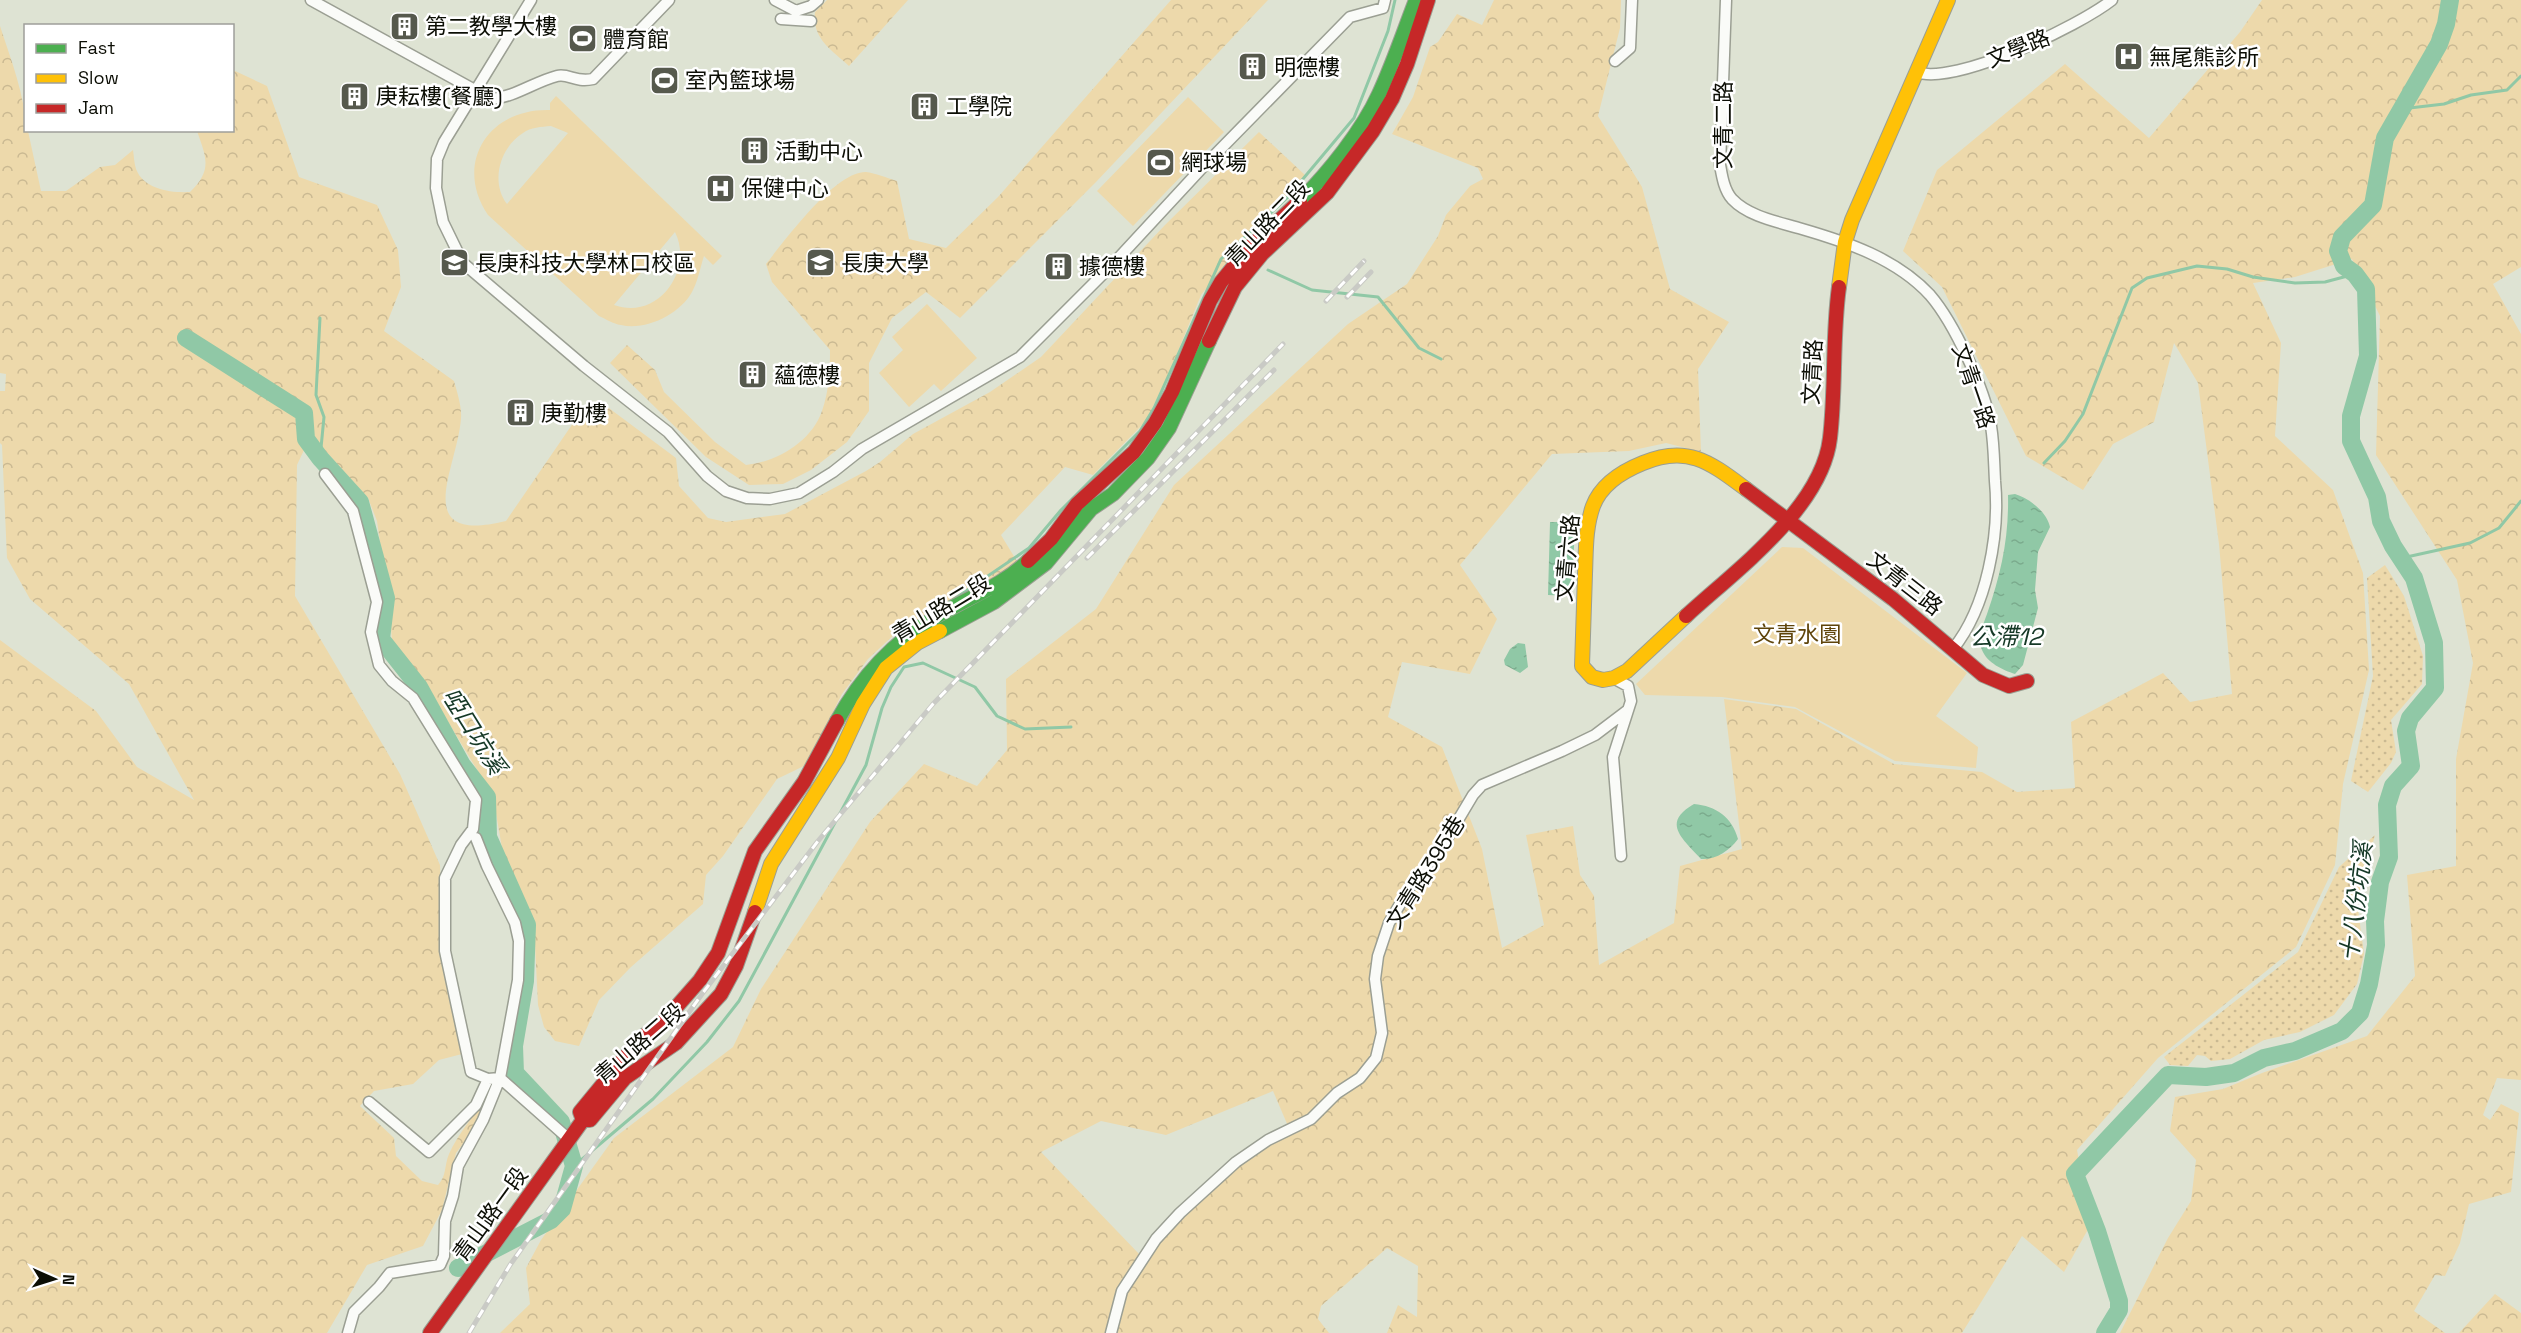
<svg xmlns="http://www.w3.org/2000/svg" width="2521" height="1333" font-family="'Space Grotesk','Noto Sans TC',sans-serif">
	<defs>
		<pattern id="forest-crowns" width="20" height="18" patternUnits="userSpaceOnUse" patternTransform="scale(1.5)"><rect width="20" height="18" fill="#edd9ab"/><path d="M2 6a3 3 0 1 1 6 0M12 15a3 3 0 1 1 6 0" fill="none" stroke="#cab992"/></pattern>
		<pattern id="garden-dots" width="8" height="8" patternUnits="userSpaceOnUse" patternTransform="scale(1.5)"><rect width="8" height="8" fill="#edd9ab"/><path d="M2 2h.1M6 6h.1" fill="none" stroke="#cab992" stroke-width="1.8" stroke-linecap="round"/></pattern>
		<pattern id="water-ripples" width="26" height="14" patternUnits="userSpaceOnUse" patternTransform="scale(1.5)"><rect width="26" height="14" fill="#90c8a6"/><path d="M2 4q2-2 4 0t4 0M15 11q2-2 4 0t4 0" fill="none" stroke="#7bab8d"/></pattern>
	</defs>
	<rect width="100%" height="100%" fill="#dee3d3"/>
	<path fill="#edd9ab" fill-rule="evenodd" d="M556,96L722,256L713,265L704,256C700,268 698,281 692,292C680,314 646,331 621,325C613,324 606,319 599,316L488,215C453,163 489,108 550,110V103ZM551,126L568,133L507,204C490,182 500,147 523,133C531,127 541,127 551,126ZM675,232C694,270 658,321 614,305Z
		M1188,97L1224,132L1133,226L1097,191Z
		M927,304L977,358L941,391L934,384L909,407L879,373L903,350L892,337Z
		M1782,547L1803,548L1967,673L1936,716L1978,747L1976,768L1895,761L1795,707L1722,697L1645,695L1636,684Z"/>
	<path fill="url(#forest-crowns)" fill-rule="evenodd" d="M827,0H908L849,66C831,49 812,39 815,12Z
		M1171,0H1268L1096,182L960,318L926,292L892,318L869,363V411L847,442L811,470L783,484L749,485L706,457L610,363L627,345L655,370L664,392L715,442L746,465C777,462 812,441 822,411C829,391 830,371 830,350L772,282L766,264C784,242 835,171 866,172C875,173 887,178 897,181L909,239L946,248L998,197Z
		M1494,0H1621L1620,28L1598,116L1642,187L1670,289L1729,322L1698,369L1701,452L1666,443L1629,451L1552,454L1460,565L1497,619L1470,674L1402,662L1388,717L1442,747L1482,849L1502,948L1544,925L1526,835L1573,826L1580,875L1594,896L1599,965L1674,923L1680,866L1742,849L1724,699L1796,709L1894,764L1982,772L2017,792L2075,788L2071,722L2163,673L2190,702L2232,694L2219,544L2198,383L2174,343L2154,422L2113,444L2083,490L2026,456L1942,287L1903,251L1937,170L2065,64L2149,138L2240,32L2262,0H2521V267L2493,284L2521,334V1080L2497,1078L2483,1115L2490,1120L2501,1104L2519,1113L2511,1192L2469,1204L2460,1243L2445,1276L2435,1275L2414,1311L2445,1333H2120L2168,1238L2191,1201L2196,1160L2170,1131L2175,1097L2223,1089L2262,1073L2367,1036L2415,976L2407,875L2456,866V759L2473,663L2457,580L2376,455L2380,316L2352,259L2295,277L2253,283L2281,343L2275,436L2333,490L2363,573L2369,670L2343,784L2335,865L2296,947L2158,1058L2077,1150L2091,1224L2064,1272L2022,1236L1962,1333H1387L1398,1305L1417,1317L1418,1266L1387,1248L1321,1306L1318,1319L1329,1333H500L530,1304L526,1268L541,1240L614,1138L733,1047L761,989L870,822L924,764L977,786L1007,750L1006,679L1096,609L1174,485L1348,324L1407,284L1438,236L1446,215L1470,186L1483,179L1478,168L1392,134L1413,97L1430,47L1438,42L1457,14L1482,25ZM1273,1091L1288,1126L1174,1214L1141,1256L1041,1152L1101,1121L1166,1135Z
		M0,26C11,60 25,95 26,130L28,131L41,191H66L100,167L115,165L133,150C134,156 134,163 136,169C144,190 172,193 190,192C213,170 206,157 197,131L232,130L233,70L267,86L299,177L377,205L398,250L401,287L384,331L454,381C457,392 462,407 461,418C458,467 408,545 506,521L580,413L598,400L676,458L679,486L708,518L726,522L785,514L866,471L880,462L913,434L990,392L1041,357L1165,225L1259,132L1305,175L1237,249L1201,295L1169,373L1146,421L1093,475L1065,467L1001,535L1018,563L896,633L868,659L842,694L806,765L777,779L723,856L706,875L703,904L631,967L599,1000L579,1046L555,1041L544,1027L538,1005L534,924L502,848L493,796L433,697L392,642L390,613L377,521L368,498L311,435L297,465L295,596L400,774L440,865L443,950L462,1054L439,1060L413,1084L374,1091L360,1106L394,1138L396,1156L422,1181L438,1185C447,1175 444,1166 449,1154C458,1134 474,1115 487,1097L482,1119L456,1153L442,1210L423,1246L367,1265L327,1333H0V640L96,711L137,767L194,800L129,684L30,599L7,558L2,445L0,443V391H5L6,374L0,373Z
		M2495,1294L2521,1313V1333H2459Z"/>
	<path fill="url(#garden-dots)" d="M2385,565L2404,596L2423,656L2422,684L2391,720L2396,752L2391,763L2368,792L2351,781L2373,676L2367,578Z
		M2375,835L2357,902L2364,954L2357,984L2334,1015L2300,1032L2264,1040L2230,1059L2211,1061L2205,1056L2197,1055L2188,1066L2170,1065L2164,1057L2298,952L2339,867Z"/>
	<path fill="url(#water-ripples)" d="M2015,494C2029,498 2047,512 2050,527L2038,552L2035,590L2038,608L2023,665L2015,674C2003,670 1987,663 1982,650C1977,639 1983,625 1987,614C2001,574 2009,538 2008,495Z
		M1550,522H1575L1572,596L1548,595Z
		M1518,643L1525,644L1528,667L1520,673L1505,665L1504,660L1510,649Z
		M1694,804C1716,806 1732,817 1738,839C1729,851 1716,860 1701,859C1682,838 1661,823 1694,804Z"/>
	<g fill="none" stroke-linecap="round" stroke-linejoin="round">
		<path stroke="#90c8a6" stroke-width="3" d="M2401,109L2444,104L2471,95L2507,90L2521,76
			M1268,270L1312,290L1378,297L1419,348L1441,359
			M320,318L316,395L324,417L320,458
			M2044,463L2065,441L2083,414L2132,288L2147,278L2197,266L2227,269L2253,277L2295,283L2325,282L2355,274
			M2402,558L2470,543L2499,528L2521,501
			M948,603L1029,548L1061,510L1140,431L1154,408L1221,259L1287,198L1354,118L1388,31L1395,0
			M574,1166L653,1099L707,1042L739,1001L866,765L882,708L891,687L904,667L923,663L975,687L997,716L1025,729L1071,727"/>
		<path stroke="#90c8a6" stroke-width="18" d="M186,338L304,413L306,439L320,458L360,502L386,598L381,639L419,687L462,765L487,797L488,837L527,925L525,981L514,1046L515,1073L561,1122L574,1166L562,1209L551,1220L458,1268
			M2105,1333L2119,1310V1301L2097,1231L2075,1174L2168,1075L2206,1077L2234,1073L2264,1058L2295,1051L2342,1031L2360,1013L2369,984L2376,945L2375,921L2380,882L2389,857L2387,805L2393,786L2411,766L2406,731L2410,718L2435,688L2434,643L2414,578L2393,546L2381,521L2377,497L2351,441V416L2368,356L2366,289L2355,274L2344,266L2338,251L2342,237L2373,205L2385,138L2439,44L2446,24L2450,0"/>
		<defs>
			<path id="street" d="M311,0L491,99C515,97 534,82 557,76C569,73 575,83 593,79L669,0
				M531,0L444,142L437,159L436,188L443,222L463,263L584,366L668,432L707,476L726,491L747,498L770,499L799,493L833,472L862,449L1020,357L1113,264L1200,170L1350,17L1383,8L1385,0
				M775,0L796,11L811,6L818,0
				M1726,0L1720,165C1722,176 1724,190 1732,199C1749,217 1779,222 1802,229C1847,242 1897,259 1930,295C1954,323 1985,389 1991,426C1994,444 1994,463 1995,481C2000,534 1987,607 1953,649
				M781,19L811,21
				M1615,61L1630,48L1632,0
				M1916,72C1955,86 2079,26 2112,0
				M325,474L353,511L377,602L371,632L379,665L392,681L413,698L476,800L473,829L461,845L445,878V951L471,1072L488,1079L500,1078L570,1140
				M1615,679L1628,686L1631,701L1613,757L1621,856
				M369,1102L429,1152L476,1105L488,1079
				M348,1333L354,1312L379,1287L390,1273L440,1265L444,1256L445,1221L453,1196L458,1166L483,1120L500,1078L518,980L519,941L515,923L487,866L476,838
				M1111,1333L1122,1291L1156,1239L1180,1213L1236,1162L1268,1140L1311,1119L1337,1093L1360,1078L1376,1058L1382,1033L1375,979L1378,956L1389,923L1410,887L1442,847L1473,795L1482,785L1562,751L1595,735L1628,710"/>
			<path id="fast" d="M1300,201C1329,172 1362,131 1379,94C1393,64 1404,31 1416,0
				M940,631L994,602L1046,563L1091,509L1113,494L1148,458L1169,428L1209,341
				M837,721C860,679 892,643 934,618C966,598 1001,587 1028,561"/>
			<path id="slow" d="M1839,287L1845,242L1852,220L1948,0
				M1686,616L1627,671L1614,678L1603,680L1592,677L1582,666C1583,635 1584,605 1585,574C1586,552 1585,528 1593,506C1601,485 1623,471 1643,463C1688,444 1711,463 1746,489
				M755,912L771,864L838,758L863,704L886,668L917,643L940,631"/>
			<path id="jam" d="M1209,341L1235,287L1262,254L1327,193L1373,131L1392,99L1407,64L1428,0
				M1746,489L1893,599L1983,675L2009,686L2027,681
				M1028,561L1051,539L1077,504L1134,452L1155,423L1172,392L1210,301L1221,282L1248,249L1300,201
				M1686,616C1736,570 1822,508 1830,438C1836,388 1832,337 1839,287
				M583,1120H590L625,1078L676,1043L721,994L736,966L755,912
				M583,1120L580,1112L640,1039L664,1021L700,980L718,953L755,851L804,782L837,721
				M430,1333L583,1120"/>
		</defs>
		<use href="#street" stroke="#9b9f93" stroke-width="13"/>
		<use href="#fast" stroke="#9b9f93" stroke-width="16"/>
		<use href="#slow" stroke="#9b9f93" stroke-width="16"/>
		<use href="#jam" stroke="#9b9f93" stroke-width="16"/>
		<use href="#street" stroke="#fafbf8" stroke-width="10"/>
		<use href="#fast" stroke="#4caf50" stroke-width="14"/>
		<use href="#slow" stroke="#ffc107" stroke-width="14"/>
		<use href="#jam" stroke="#c62828" stroke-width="14"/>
		<defs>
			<path id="rail" d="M1347,297L1371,272
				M1326,301L1364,261
				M1087,558L1274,370
				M469,1333L510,1265L702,994L818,841L933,704L1283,344"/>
		</defs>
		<use href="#rail" stroke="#c9cac5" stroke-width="5"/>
		<use href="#rail" stroke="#fff" stroke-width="3" stroke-dasharray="9" stroke-linecap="butt"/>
	</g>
	<defs>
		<symbol id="building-square" viewBox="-11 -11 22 22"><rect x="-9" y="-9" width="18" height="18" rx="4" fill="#56594d" stroke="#fff"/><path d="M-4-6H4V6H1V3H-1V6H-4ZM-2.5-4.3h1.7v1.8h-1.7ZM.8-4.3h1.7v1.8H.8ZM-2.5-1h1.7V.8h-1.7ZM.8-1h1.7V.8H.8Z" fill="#fff"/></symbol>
		<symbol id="stadium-square" viewBox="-11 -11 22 22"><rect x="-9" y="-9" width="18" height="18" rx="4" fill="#56594d" stroke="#fff"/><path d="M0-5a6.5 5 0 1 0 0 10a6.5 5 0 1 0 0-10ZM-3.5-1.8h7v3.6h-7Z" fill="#fff"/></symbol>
		<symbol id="hospital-square" viewBox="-11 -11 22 22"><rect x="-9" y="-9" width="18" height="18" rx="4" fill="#56594d" stroke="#fff"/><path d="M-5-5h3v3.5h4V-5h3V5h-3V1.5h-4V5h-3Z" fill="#fff"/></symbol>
		<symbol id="university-square" viewBox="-11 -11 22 22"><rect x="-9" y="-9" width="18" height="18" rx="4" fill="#56594d" stroke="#fff"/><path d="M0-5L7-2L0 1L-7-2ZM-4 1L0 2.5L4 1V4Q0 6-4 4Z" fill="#fff"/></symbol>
	</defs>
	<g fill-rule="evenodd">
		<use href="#building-square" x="388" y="10" width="33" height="33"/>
		<use href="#stadium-square" x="566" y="22" width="33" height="33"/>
		<use href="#hospital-square" x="2112" y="40" width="33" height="33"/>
		<use href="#building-square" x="1236" y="50" width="33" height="33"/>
		<use href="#stadium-square" x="648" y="64" width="33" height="33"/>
		<use href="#building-square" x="338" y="80" width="33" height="33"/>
		<use href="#building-square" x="908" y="90" width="33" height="33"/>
		<use href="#building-square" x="738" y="134" width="33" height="33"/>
		<use href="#stadium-square" x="1144" y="146" width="33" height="33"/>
		<use href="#hospital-square" x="704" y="172" width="33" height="33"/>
		<use href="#university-square" x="438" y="246" width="33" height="33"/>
		<use href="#university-square" x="804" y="246" width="33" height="33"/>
		<use href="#building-square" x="1042" y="250" width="33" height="33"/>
		<use href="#building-square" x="736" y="358" width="33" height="33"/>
		<use href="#building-square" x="504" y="396" width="33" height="33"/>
	</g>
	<g text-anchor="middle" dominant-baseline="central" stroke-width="5" stroke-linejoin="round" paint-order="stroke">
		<g font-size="22" fill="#0c0e05" stroke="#fff" text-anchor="start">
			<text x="425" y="26">第二教學大樓</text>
			<text x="603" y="39">體育館</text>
			<text x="2149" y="57">無尾熊診所</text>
			<text x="1274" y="67">明德樓</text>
			<text x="685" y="80">室內籃球場</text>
			<text x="376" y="96">庚耘樓(餐廳)</text>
			<text x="946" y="106">工學院</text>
			<text x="775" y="151">活動中心</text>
			<text x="1181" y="162">網球場</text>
			<text x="741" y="188">保健中心</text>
			<text x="475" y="263">長庚科技大學林口校區</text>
			<text x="841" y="263">長庚大學</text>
			<text x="1079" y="266">據德樓</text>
			<text x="774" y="375">蘊德樓</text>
			<text x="541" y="413">庚勤樓</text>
		</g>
		<g font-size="22" fill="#0c0e05" stroke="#fff">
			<text transform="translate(2018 48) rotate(-22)">文學路</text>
			<text transform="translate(1723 125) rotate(-90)">文青二路</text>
			<text transform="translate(1267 223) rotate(-46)">青山路二段</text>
			<text transform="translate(1812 372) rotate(-87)">文青路</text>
			<text transform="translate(1974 386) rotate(71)">文青一路</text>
			<text transform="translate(1567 558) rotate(-85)">文青六路</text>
			<text transform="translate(1905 583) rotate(38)">文青三路</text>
			<text transform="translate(941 608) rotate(-31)">青山路二段</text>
			<text transform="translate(1425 872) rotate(-58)">文青路395巷</text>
			<text transform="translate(639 1043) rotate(-41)">青山路二段</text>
			<text transform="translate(490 1214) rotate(-54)">青山路一段</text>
		</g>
		<g font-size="22" fill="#5f440a" stroke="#fff">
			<text x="1797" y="634">文青水園</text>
		</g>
		<g font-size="24" font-style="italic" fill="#153826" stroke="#fff">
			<text x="2006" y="636">公滯12</text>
			<text transform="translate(474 731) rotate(58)">啞口坑溪</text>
			<text transform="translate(2356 902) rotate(-83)">十八份坑溪</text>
		</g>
	</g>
	<rect x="24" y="24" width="210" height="108" fill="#ffffff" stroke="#9e9f9b" stroke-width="1.5"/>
	<rect x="36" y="44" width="30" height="9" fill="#4caf50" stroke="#9e9f9b" stroke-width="1.5"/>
	<text x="78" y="54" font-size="18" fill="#0c0e05">Fast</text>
	<rect x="36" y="74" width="30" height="9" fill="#ffc107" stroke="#9e9f9b" stroke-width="1.5"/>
	<text x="78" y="84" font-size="18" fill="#0c0e05">Slow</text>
	<rect x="36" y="104" width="30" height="9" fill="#c62828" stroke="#9e9f9b" stroke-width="1.5"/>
	<text x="78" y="114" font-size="18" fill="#0c0e05">Jam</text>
	<g transform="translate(54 1279) rotate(93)" stroke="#ffffff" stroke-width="4.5" paint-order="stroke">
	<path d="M0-4.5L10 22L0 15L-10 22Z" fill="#0c0e05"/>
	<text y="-9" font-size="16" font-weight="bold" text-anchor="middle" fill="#0c0e05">N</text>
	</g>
</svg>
